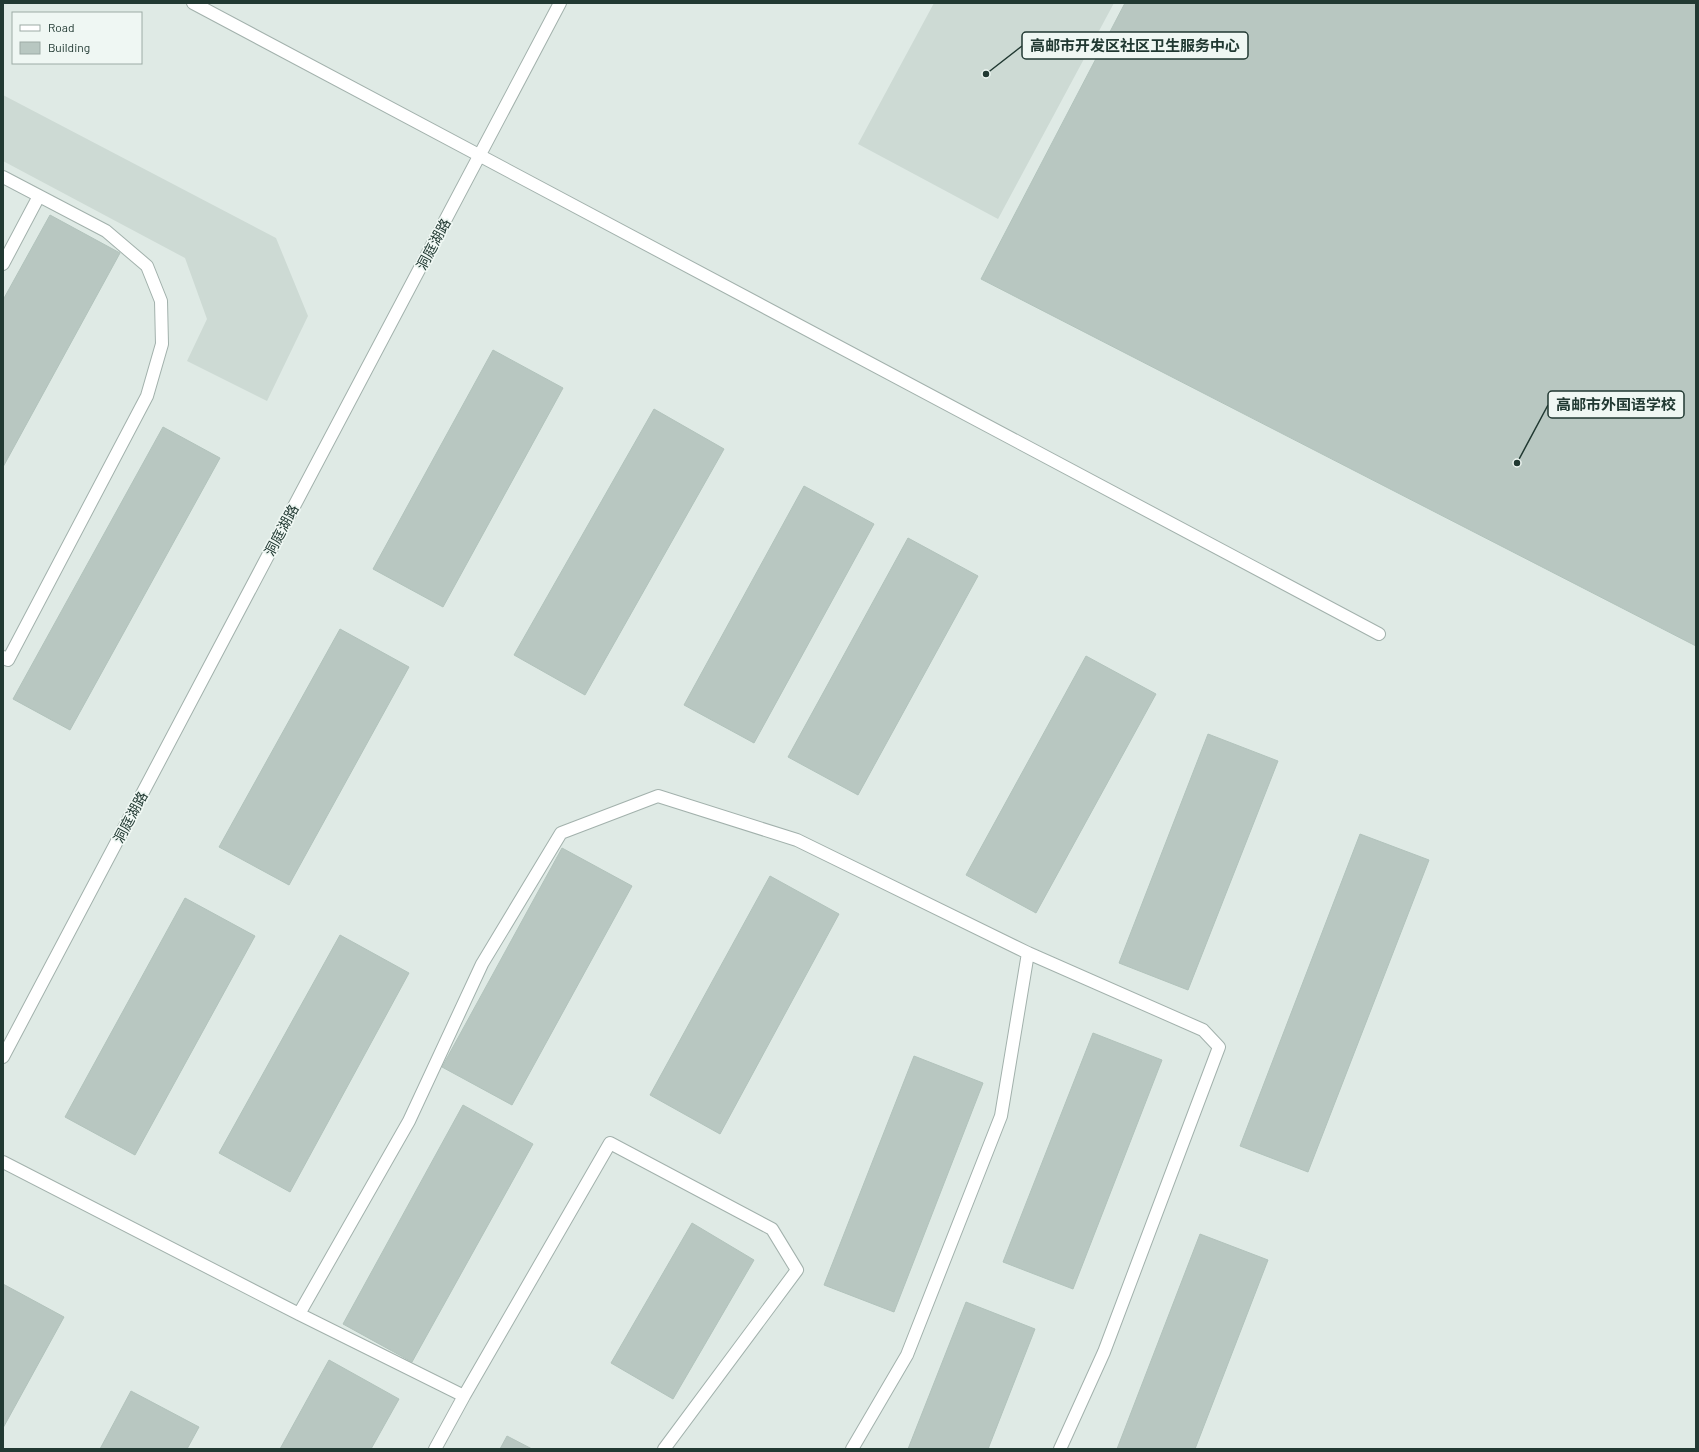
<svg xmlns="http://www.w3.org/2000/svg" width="1699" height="1452" font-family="Barlow,'Noto Sans SC',sans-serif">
	<rect width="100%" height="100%" fill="#dfeae5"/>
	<path fill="#cddad4" d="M934,3H1114L998,219L858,144Z
		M3,95L276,238L308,316L267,401L187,361L207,319L185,258L3,161Z"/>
	<path fill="#b8c7c1" stroke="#b2c3bc" d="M1125,3H1696V646L981,279Z
		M50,215L120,253L3,467V300Z
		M493,350L563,388L443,607L373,569Z
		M654,409L724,449L585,695L514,655Z
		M163,427L220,458L70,730L13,699Z
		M804,486L874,524L754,743L684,705Z
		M908,538L978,576L858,795L788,757Z
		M340,629L409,667L289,885L219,847Z
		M1086,656L1156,694L1036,913L966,875Z
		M1208,734L1278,761L1188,990L1119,963Z
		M1360,834L1429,860L1308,1172L1240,1146Z
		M562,848L632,886L512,1105L442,1067Z
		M770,876L839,914L720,1134L650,1095Z
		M185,898L255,936L135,1155L65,1117Z
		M340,935L409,973L290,1192L219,1153Z
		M1093,1033L1162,1060L1073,1289L1003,1262Z
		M914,1056L983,1083L894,1312L824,1285Z
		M463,1105L533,1144L412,1362L343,1324Z
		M692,1223L754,1260L673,1399L611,1363Z
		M1200,1234L1268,1260L1195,1449H1117Z
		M3,1284L64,1317L3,1428Z
		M966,1302L1035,1329L988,1449H908Z
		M329,1360L399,1399L371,1449H280Z
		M131,1391L199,1427L187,1449H100Z
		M507,1436L532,1449H500Z"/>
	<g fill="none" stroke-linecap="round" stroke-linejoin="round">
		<defs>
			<path id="minor" d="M193,3L1379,634
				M3,177L106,231L147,266L161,301L162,344L147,396L8,660L3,657
				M3,264L39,196
				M1028,953L1203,1030L1219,1047L1104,1352L1060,1449
				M3,1057L560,3
				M3,1162L299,1314L464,1396L435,1449
				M299,1314L409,1121L482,964L561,833L658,796L797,840L1028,953L1001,1116L907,1355L852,1449
				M464,1396L610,1143L772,1229L797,1270L664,1449"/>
		</defs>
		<use href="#minor" stroke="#a2b1ac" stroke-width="14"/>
		<use href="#minor" stroke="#fff" stroke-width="12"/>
	</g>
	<g text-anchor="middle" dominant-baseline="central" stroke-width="3.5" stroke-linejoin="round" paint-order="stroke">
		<g font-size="14" fill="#213932" stroke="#eff7f3">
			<text transform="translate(433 244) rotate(-62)">洞庭湖路</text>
			<text transform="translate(281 530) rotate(-62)">洞庭湖路</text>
			<text transform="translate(130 817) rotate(-62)">洞庭湖路</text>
		</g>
	</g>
	<path fill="none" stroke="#213932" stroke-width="1.5" d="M986 74L1022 46M1517 463L1548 405"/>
	<g fill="#213932" stroke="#eff7f3" stroke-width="1.5">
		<circle cx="986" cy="74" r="4"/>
		<circle cx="1517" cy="463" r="4"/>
	</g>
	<g fill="#eff7f3" stroke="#213932" stroke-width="1.5">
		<rect x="1022" y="32" width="226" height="27" rx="4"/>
		<rect x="1548" y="391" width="136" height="27" rx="4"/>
	</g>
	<g font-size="15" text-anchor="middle" font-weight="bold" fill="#213932">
		<text x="1135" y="51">高邮市开发区社区卫生服务中心</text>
		<text x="1616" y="410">高邮市外国语学校</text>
	</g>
	<rect width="1699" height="1452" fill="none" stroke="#213932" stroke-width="8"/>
	<rect x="12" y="12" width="130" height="52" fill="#eff7f3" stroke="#9daba6"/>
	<rect x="20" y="25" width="20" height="6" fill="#ffffff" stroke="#9daba6"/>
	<text x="48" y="32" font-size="12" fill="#213932">Road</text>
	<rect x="20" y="42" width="20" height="12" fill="#b8c7c1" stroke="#9daba6"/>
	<text x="48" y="52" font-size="12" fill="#213932">Building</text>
</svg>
